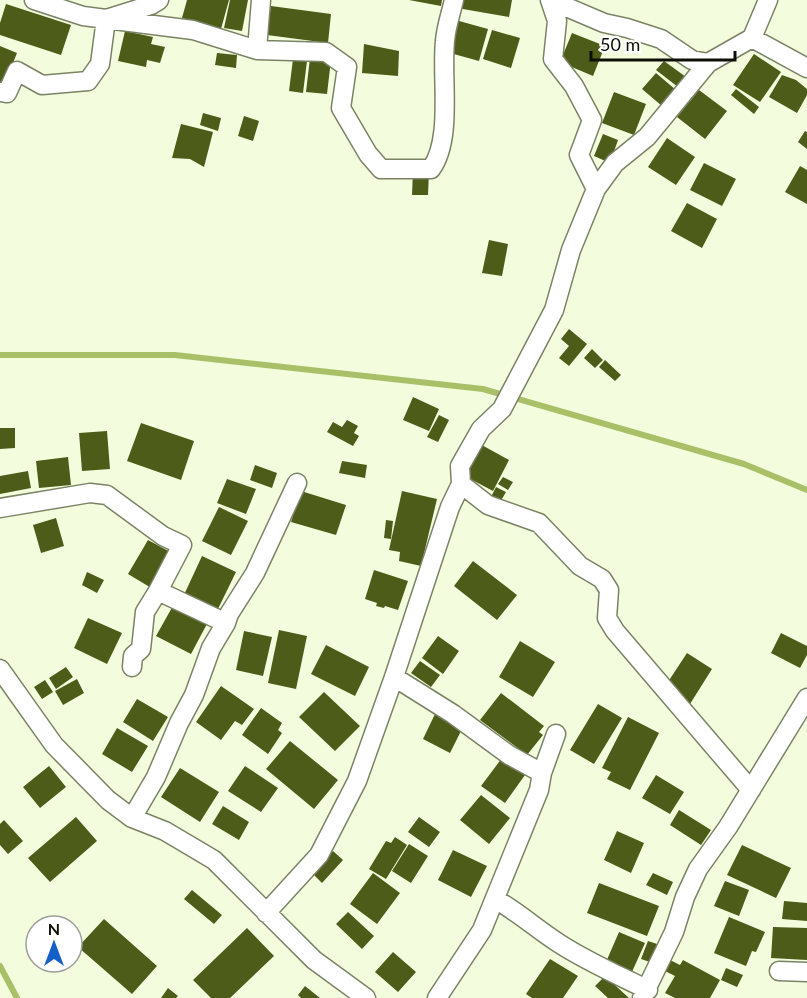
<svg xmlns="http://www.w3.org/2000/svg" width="807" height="998" font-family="Lato,sans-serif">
	<rect width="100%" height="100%" fill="#f3fddd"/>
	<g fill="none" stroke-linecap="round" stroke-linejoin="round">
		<path stroke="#a9c069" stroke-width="6" d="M0,355H175L483,389L744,464L807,490
			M0,966L17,998"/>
	</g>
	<path fill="#4d5c19" d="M187,0H229L221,29L182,18Z
		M230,0H248L242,31L224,28Z
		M409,0H442L441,6Z
		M459,0H512L509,17L457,8Z
		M6,4L71,25L61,55L0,35V23Z
		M271,6L331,14L328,43L267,35Z
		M459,21L488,29L479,61L450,53Z
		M492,30L520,38L511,68L483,59Z
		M125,31L153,37L151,44L165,47L160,63L147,60L146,67L118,61Z
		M572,33L605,46L593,76L560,62Z
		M364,44L399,51L398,76L362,73Z
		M0,46L17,53L3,88L0,87Z
		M217,53L237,55L236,68L215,65Z
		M754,54L781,72L760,102L733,85Z
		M310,58L331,60L327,94L306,92Z
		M293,59L307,61L303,93L289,91Z
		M664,61L686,77L678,87L656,70Z
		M656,73L676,90L662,106L642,89Z
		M782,75L796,80L807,89V95L797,113L769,97Z
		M736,89L759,107L754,114L731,95Z
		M699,90L727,111L705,139L677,117Z
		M614,92L646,104L634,135L602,123Z
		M203,113L221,118L218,131L200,125Z
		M244,116L259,121L253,141L238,136Z
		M181,124L213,132L204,167L190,159L172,158Z
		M805,131L807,132V149L798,142Z
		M603,134L618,140L610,163L594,156Z
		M667,138L695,157L676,185L648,167Z
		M704,163L736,179L722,206L690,190Z
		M800,166L807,170V204L785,192Z
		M413,170L429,171L428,195H412Z
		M687,203L717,219L702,248L671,231Z
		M489,240L508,244L502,276L482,273Z
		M569,329L587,344L569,366L559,358L569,346L561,339Z
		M592,349L603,360L595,368L584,358Z
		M605,360L621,375L615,381L599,367Z
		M413,397L439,409L429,431L403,420Z
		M439,415L449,420L438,442L427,437Z
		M347,420L358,426L354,433L359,436L353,446L327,432L333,422L342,427Z
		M141,423L194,441L181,480L127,461Z
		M0,428H15V448L0,449Z
		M107,431L110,469L82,471L79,433Z
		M478,443L509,460L493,491L461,474Z
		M68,457L71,485L39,488L36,461Z
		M342,461L367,465L365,478L339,473Z
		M255,465L277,473L272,488L250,480Z
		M28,471L31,488L0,494V476Z
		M503,477L513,482L508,490L498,484Z
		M227,479L256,489L246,514L217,503Z
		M496,487L506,492L499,504L490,499Z
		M301,491L346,505L336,535L291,522Z
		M402,491L437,499L421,566L399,561L400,552L389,550Z
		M219,507L248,521L231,555L202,541Z
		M56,518L64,546L41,553L33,525Z
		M386,520L393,521L391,539L384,538Z
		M148,540L174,554L153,589L128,574Z
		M202,556L236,572L216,613L183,597Z
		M473,561L517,595L497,620L454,586Z
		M374,570L408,581L398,610L385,606L384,608L376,606L377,603L365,599Z
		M87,572L104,580L97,593L82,585Z
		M174,604L208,622L191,654L156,636Z
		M88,618L122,633L107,664L74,648Z
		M279,630L307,636L296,689L268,683Z
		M244,631L272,637L263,676L236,670Z
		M781,633L807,646V655L800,668L771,653Z
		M438,636L459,651L443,674L422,658Z
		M520,641L555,662L533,697L499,677Z
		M326,645L369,667L355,696L311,674Z
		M687,653L712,669L690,704L664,688Z
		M420,661L440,675L431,687L411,673Z
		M66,667L73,677L56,689L49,678Z
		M77,679L84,693L63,705L55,691Z
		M45,680L53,692L42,699L34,687Z
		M221,686L254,709L242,725L235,721L221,740L196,722Z
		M324,692L360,726L335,751L299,717Z
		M501,693L544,726L539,732L543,735L527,755L480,720Z
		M137,699L168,717L153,741L123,722Z
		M598,704L622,718L594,764L570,750Z
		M261,708L282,723L278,730L282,733L268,754L242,735Z
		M435,714L463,727L450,753L423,739Z
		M628,717L659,733L630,790L607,779L611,772L602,768Z
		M117,728L148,746L132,772L102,754Z
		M290,741L338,780L314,809L266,769Z
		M502,758L525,775L505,803L481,786Z
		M49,766L66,787L40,808L23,787Z
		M245,766L278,788L261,812L228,791Z
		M180,768L219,792L200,822L161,797Z
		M656,775L684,792L670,814L642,798Z
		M481,795L510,818L489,844L460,820Z
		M223,806L249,822L239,840L212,824Z
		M679,810L711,830L701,845L670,825Z
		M76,817L97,841L50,882L28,858Z
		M419,817L440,832L429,847L408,832Z
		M4,820L23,841L8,854L0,845V824Z
		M617,831L644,843L631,873L604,860Z
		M395,837L407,845L386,879L369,869L386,841L391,843Z
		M409,844L428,856L411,883L392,871Z
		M742,845L791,868L776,898L727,875Z
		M453,850L487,866L471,897L438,880Z
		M333,851L343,860L322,883L312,873Z
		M373,873L400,893L377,924L350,904Z
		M653,873L673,882L667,895L646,885Z
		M725,881L749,890L739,916L714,906Z
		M599,883L659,906L647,936L587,913Z
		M192,890L222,915L214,924L184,899Z
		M784,901L807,903V921L782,919Z
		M348,912L374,936L362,949L336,924Z
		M729,917L765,932L756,952L752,951L746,966L714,953Z
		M104,919L157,966L132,994L78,947Z
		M773,927L807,928V960L771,958Z
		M247,928L274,956L230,998H211L193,980Z
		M619,932L645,943L631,974L606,962Z
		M648,941L657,944L650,962L641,959Z
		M393,952L416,972L398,992L375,972Z
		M550,959L578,976L563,998H532L526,994Z
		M670,960L680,965L683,960L720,980L710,998H675L665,993L675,976L665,971Z
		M726,968L743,975L737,987L721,980Z
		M605,976L629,998H608L595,986Z
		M305,986L320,998H301L298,995Z
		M168,988L178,996L176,998H161Z"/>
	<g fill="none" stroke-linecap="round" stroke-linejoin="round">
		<defs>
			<path id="minor" d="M34,0L83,16L106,19L151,5L159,0
				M550,0L557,21L553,59L574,86L592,120L579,155L596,189
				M550,0L604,23L627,28L661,39L692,60L708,63
				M752,38L807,68
				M257,50L261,0
				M0,92L7,93L17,71L42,85L88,81L100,64L106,19L193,30L257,50L326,52L347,67L341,108L368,154L381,169H431C453,139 441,78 445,41C446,27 451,13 454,0
				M461,484L488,505L539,523L580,566L602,579L609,590L607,618L615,631L751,790
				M0,508L90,493L107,495L163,536L182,545L158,591L145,612L141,649L133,656L132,667
				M158,591L226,623
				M0,669L54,745L108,800L132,818L165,831L214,860L314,960L366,998
				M394,677L453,714L509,755L542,773
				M132,818L156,777L179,723L194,695L211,648L226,623L229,614L255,573L297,483
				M495,899C518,912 538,930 560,944C588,962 618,975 648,990
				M266,913L319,855L357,781L394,677L450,507L461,484L460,466L481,429L502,409L554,310L571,250L596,189L615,163L647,137L708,63L752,38L768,0
				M779,971L807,972
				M437,998L482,930L539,790L542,773L556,734
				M642,998L674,932L685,897L698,869L728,827L807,698"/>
		</defs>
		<use href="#minor" stroke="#7b8367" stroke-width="21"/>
		<use href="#minor" stroke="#fff" stroke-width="18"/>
	</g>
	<g transform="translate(54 944)"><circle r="28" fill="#ffffff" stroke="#9e9f9b" stroke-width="1.5"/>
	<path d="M0-4.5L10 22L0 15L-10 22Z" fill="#155fc9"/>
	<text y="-9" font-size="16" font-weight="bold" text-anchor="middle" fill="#0c0f05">N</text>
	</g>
	<path d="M591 51v9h144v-9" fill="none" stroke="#0c0f05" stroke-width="3"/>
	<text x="600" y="51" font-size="18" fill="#0c0f05" stroke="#ffffff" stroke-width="4.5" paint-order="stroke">50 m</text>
</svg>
